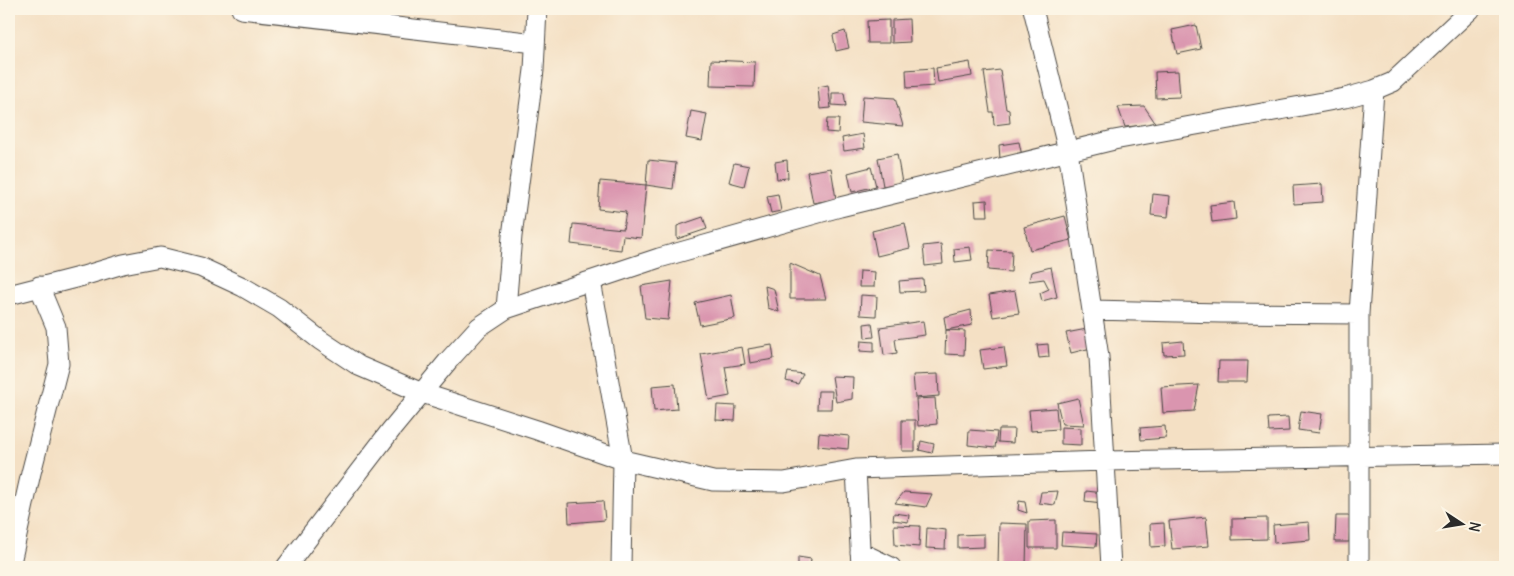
<svg xmlns="http://www.w3.org/2000/svg" width="1514" height="576" font-family="Delius,sans-serif">
	<rect width="100%" height="100%" fill="#fcf5e5"/>
	<filter id="ink" filterUnits="userSpaceOnUse"><feTurbulence type="fractalNoise" baseFrequency=".02" numOctaves="2"/><feDisplacementMap in="SourceGraphic" scale="10" xChannelSelector="R" yChannelSelector="G"/><feConvolveMatrix kernelMatrix="1 2 1 2 8 2 1 2 1" color-interpolation-filters="sRGB"/></filter>
	<filter id="wash" filterUnits="userSpaceOnUse"><feTurbulence type="fractalNoise" baseFrequency=".0096" numOctaves="4" result="noise"/><feDisplacementMap in="SourceGraphic" scale="20" xChannelSelector="R" yChannelSelector="G"/><feGaussianBlur stdDeviation="1.12" result="paint"/><feColorMatrix in="noise" values="0 0 0 0 0 0 0 0 0 0 0 0 0 0 0 0 0 1.4 0 .05"/><feComposite in="paint" operator="in"/></filter>
	<g filter="url(#wash)">
		<rect width="100%" height="100%" fill="#f4e0c4"/>
		<g id="blocks">
			<path fill="#da95af" d="M909,19L910,42L892,43V20Z
				M889,20V43H868L867,21Z
				M1196,25L1201,49L1177,54L1172,30Z
				M845,31L849,48L836,51L833,35Z
				M711,60L755,62L754,87L710,86Z
				M970,62L972,76L938,82L936,68Z
				M933,68L934,86L907,88L906,70Z
				M1000,70L1006,109L1009,110L1010,123L994,125L993,112H990L984,72Z
				M1178,71L1180,97L1156,98L1155,72Z
				M828,85L831,108L820,109L818,87Z
				M832,93H844L846,106L832,105Z
				M863,96L895,98L903,126L861,122Z
				M1144,106L1156,124L1125,127L1118,107Z
				M691,111L707,114L702,141L686,138Z
				M827,119H839L838,133L826,132Z
				M863,134L865,148L844,151L842,138Z
				M1019,142L1022,156L1000,159L999,145Z
				M897,154L902,183L883,186L878,158Z
				M648,160L676,163L673,189L646,185Z
				M787,160L788,178L777,179L775,162Z
				M734,163L749,166L744,186L729,182Z
				M871,167L876,186L852,192L848,173Z
				M831,168L836,199L813,203L807,172Z
				M600,181L646,185L641,238L623,236L621,250L571,244L573,224L623,229L626,212L598,209Z
				M1322,184L1323,202L1294,204L1293,186Z
				M778,194L781,211L771,213L767,196Z
				M1153,194L1170,196L1168,217L1151,215Z
				M987,200L988,216H976L975,201Z
				M1234,202L1236,219L1212,222L1210,205Z
				M1065,216L1071,240L1030,250L1024,227Z
				M703,217L707,229L677,239V226Z
				M905,223L910,248L877,256L872,231Z
				M941,244L943,264L925,266L923,246Z
				M970,247L972,260L955,262L954,249Z
				M989,250L1012,251L1011,272L988,270Z
				M790,263L820,276L826,299H790Z
				M1051,267L1057,297L1042,301L1040,293L1049,289L1044,279L1029,281L1031,272Z
				M860,271L875,272L874,287H859Z
				M923,279L924,291L900,292L899,281Z
				M672,281L668,320L645,318L641,286Z
				M765,286L774,289L779,312L768,308Z
				M1015,291L1019,313L993,317L989,295Z
				M731,295L735,318L700,325L695,303Z
				M861,295L877,296L876,316L860,315Z
				M971,310L972,325L946,330L944,317Z
				M923,321L925,335L895,339L897,353L884,355L880,327Z
				M872,323L874,337L865,338L864,324Z
				M1087,329L1091,348L1071,353L1066,333Z
				M946,330L965,331L964,355L945,354Z
				M861,341L874,342V352L860,351Z
				M1183,341L1184,354L1164,355L1163,343Z
				M1048,344L1049,357L1039,358L1037,345Z
				M772,345L774,359L750,363L748,349Z
				M742,347L745,364L725,367L730,396L709,400L701,354Z
				M1004,347L1007,366L983,369L980,350Z
				M1219,361H1248L1247,382H1218Z
				M788,372L803,374L798,384L786,381Z
				M938,374L939,396L915,398L913,375Z
				M832,376L853,377L852,399L836,402Z
				M675,384L677,409L654,411L652,386Z
				M1199,385L1194,411L1163,413L1161,387Z
				M818,391H832L831,409H817Z
				M935,398L937,424L918,426L916,399Z
				M1078,398L1084,425L1062,424L1057,403Z
				M717,405L736,406L735,421L716,420Z
				M1056,408L1058,429L1031,431L1029,410Z
				M1301,411L1322,414L1319,433L1298,430Z
				M1288,417L1289,431L1269,432L1268,418Z
				M902,420H915V451H902Z
				M1165,426L1166,438L1141,440L1140,428Z
				M1061,427L1081,428V445L1061,444Z
				M999,429H1014L1013,443L998,442Z
				M969,430L997,432L995,448L968,445Z
				M819,433L849,436L848,449L818,446Z
				M921,441L934,444L932,453L919,450Z
				M1058,491L1055,505L1039,503L1041,492Z
				M1086,491L1104,493L1102,503L1085,501Z
				M904,492L932,494L926,507L895,503Z
				M603,501L605,520L569,523L568,503Z
				M1019,501L1025,502L1027,513L1018,510Z
				M894,513L909,515L908,522L893,520Z
				M1336,516H1350L1349,542H1335Z
				M1206,517L1209,546L1172,549L1169,521Z
				M1267,518V539L1232,540V519Z
				M1056,520V548H1029V521Z
				M1309,522L1310,540L1274,543L1273,525Z
				M999,523L1027,524L1026,567H998Z
				M1164,523L1165,546L1151,547L1150,524Z
				M894,525L920,526L919,547L895,545Z
				M927,528L946,530L945,549L926,548Z
				M1062,532L1097,534L1096,547L1061,545Z
				M984,534V547L958,548V535Z
				M798,557L811,559L810,567H798Z"/>
		</g>
	</g>
	<g filter="url(#ink)">
		<use href="#blocks" fill-opacity="0" stroke="#494642" stroke-width="1"/>
		<g fill="none" stroke-linecap="round" stroke-linejoin="round">
			<defs>
				<path id="minor" d="M241,9L535,43
					M1033,9L1068,151L1099,357L1111,567
					M591,281L623,460L621,567
					M9,295L83,276L123,264L160,257L200,267L243,287L279,308L320,340L359,366L422,393L537,430L623,460L713,481L784,482L856,469L1105,461L1505,454
					M506,309L512,236L534,70L537,9
					M1092,310L1221,313L1359,314
					M856,469L861,567
					M860,552L891,567
					M10,567L31,473L59,364L56,327L39,286
					M286,567L391,430L448,361L479,327L506,309L659,258L840,207L1114,140L1345,98L1374,90L1393,82L1471,9
					M1359,567V314L1374,90"/>
			</defs>
			<use href="#minor" stroke="#494642" stroke-width="21"/>
			<use href="#minor" stroke="#fff" stroke-width="19"/>
		</g>
	</g>
	<rect width="1514" height="576" fill="none" stroke="#fcf5e5" stroke-width="30"/>
	<g transform="translate(1462 524) rotate(102)" stroke="#fcf5e5" stroke-width="4" paint-order="stroke">
	<path d="M0-4L9 19L0 12L-9 19Z" fill="#2b2b2b"/>
	<text y="-8" font-size="14" font-weight="bold" text-anchor="middle" fill="#2b2b2b">N</text>
	</g>
</svg>
